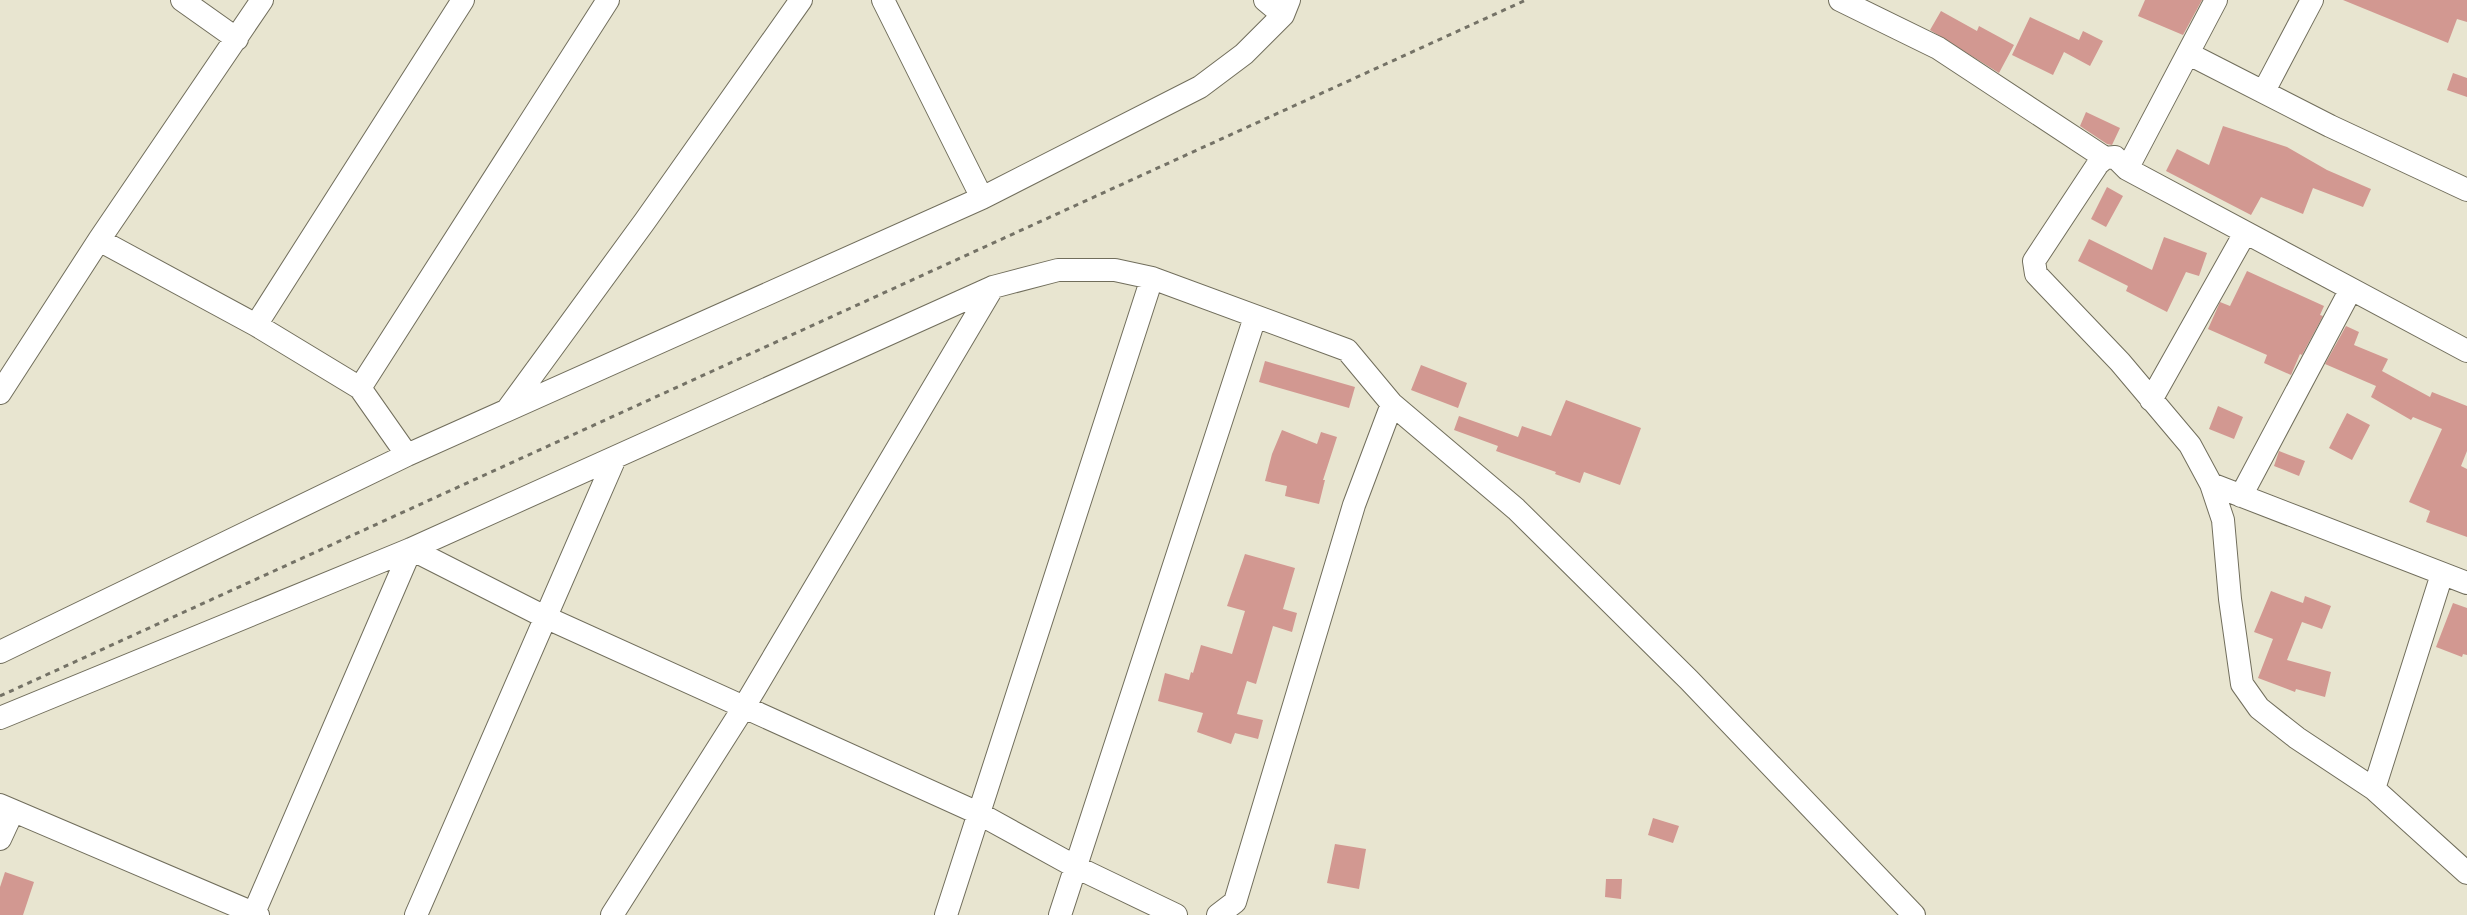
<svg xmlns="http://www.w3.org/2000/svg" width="2467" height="915" font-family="'Public Sans',sans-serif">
	<rect width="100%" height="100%" fill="#e8e5d0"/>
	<path fill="#d29891" d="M2145,0H2202L2183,35L2138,16Z
		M2343,0H2467V22L2457,19L2448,43Z
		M1941,11L1977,31L1979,26L2014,45L1999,73L1930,30Z
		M2030,17L2079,40L2083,31L2103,41L2090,66L2064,52L2053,75L2012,55Z
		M2453,73L2467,78V97L2447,90Z
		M2086,112L2120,128L2112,145L2107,144L2080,126Z
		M2223,126L2287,147L2327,170L2371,189L2363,207L2313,188L2303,214L2261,197L2251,215L2166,171L2177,149L2209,165Z
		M2107,187L2123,196L2106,227L2091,219Z
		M2164,237L2207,253L2199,276L2186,272L2167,312L2126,291L2128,286L2078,261L2089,239L2152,270Z
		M2247,271L2324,306L2320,315L2323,316L2302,355L2300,354L2291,375L2264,363L2267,355L2208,329L2220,302L2230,306Z
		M2346,326L2359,332L2354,345L2388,359L2382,371L2430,397L2432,392L2467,406V451L2461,466L2467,469V537L2426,522L2430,511L2409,502L2442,429L2413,417L2411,420L2371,397L2376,386L2325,364Z
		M1265,361L1355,387L1349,408L1259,382Z
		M1421,365L1467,383L1458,408L1411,390Z
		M1566,400L1641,428L1620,485L1584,472L1580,483L1555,474L1556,472L1496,451L1498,446L1454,430L1459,416L1518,437L1522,426L1551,436Z
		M2218,406L2243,417L2234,439L2209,429Z
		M2347,413L2370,425L2352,460L2329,448Z
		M1282,430L1317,444L1321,432L1337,437L1323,480H1325L1319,504L1285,496L1287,486L1265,481L1272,454Z
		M2279,451L2305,461L2299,476L2274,466Z
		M1245,554L1295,568L1283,609L1297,613L1292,632L1273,626L1256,684L1247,681L1237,714L1263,720L1258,739L1235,733L1231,744L1197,732L1203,713L1158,701L1165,673L1189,680L1191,672L1193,673L1201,645L1232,654L1245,611L1227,606Z
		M2271,591L2303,603L2305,596L2331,606L2322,629L2302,622L2287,660L2331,672L2325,697L2296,689L2295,692L2258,678L2273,639L2254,632Z
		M2453,603L2467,608V655L2463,654L2462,657L2436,647Z
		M1653,818L1679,826L1673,843L1648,835Z
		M1335,844L1366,849L1359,889L1327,883Z
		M5,872L34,882L23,915H0V887Z
		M1606,879H1622L1621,899L1605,897Z"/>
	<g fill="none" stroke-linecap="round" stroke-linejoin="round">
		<defs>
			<path id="minor" d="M182,0L237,39
				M883,0L982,198
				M1265,0L1283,15
				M1840,0L1938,48L2105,158
				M2189,54L2330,126L2467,190
				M2264,91L2312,0
				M2127,169L2216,0
				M99,240L256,325L360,388L407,455
				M256,325L463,0
				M2467,351L2127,169L2115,157L2105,158L2098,164L2034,261L2036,274L2120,362L2190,445L2211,484L2223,520L2230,599L2242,684L2259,708L2297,738L2374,789L2467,873
				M360,388L608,0
				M0,393L99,240L262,0
				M2151,400L2245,233
				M507,410L645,221L801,0
				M2211,484L2467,583
				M2241,496L2351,289
				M0,652L407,455L982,198L1200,87L1244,54L1283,15L1289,0
				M0,718L411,549L993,287L1058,270H1115L1152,278L1347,350L1392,404L1516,509L1689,680L1914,915
				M2374,789L2442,574
				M0,805L258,915
				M0,839L13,811
				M253,915L411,549L545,617L978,813L1076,867L1176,915
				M416,915L615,458
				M612,915L744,707L993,287
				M946,915L1152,278
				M1060,915L1255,317
				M1218,915L1235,902L1354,505L1392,404"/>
		</defs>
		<use href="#minor" stroke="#716e5c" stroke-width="24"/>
		<use href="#minor" stroke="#fff" stroke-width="22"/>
		<path stroke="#747266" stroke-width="3" stroke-dasharray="5 5" stroke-linecap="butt" d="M0,696L1526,0"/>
	</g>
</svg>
